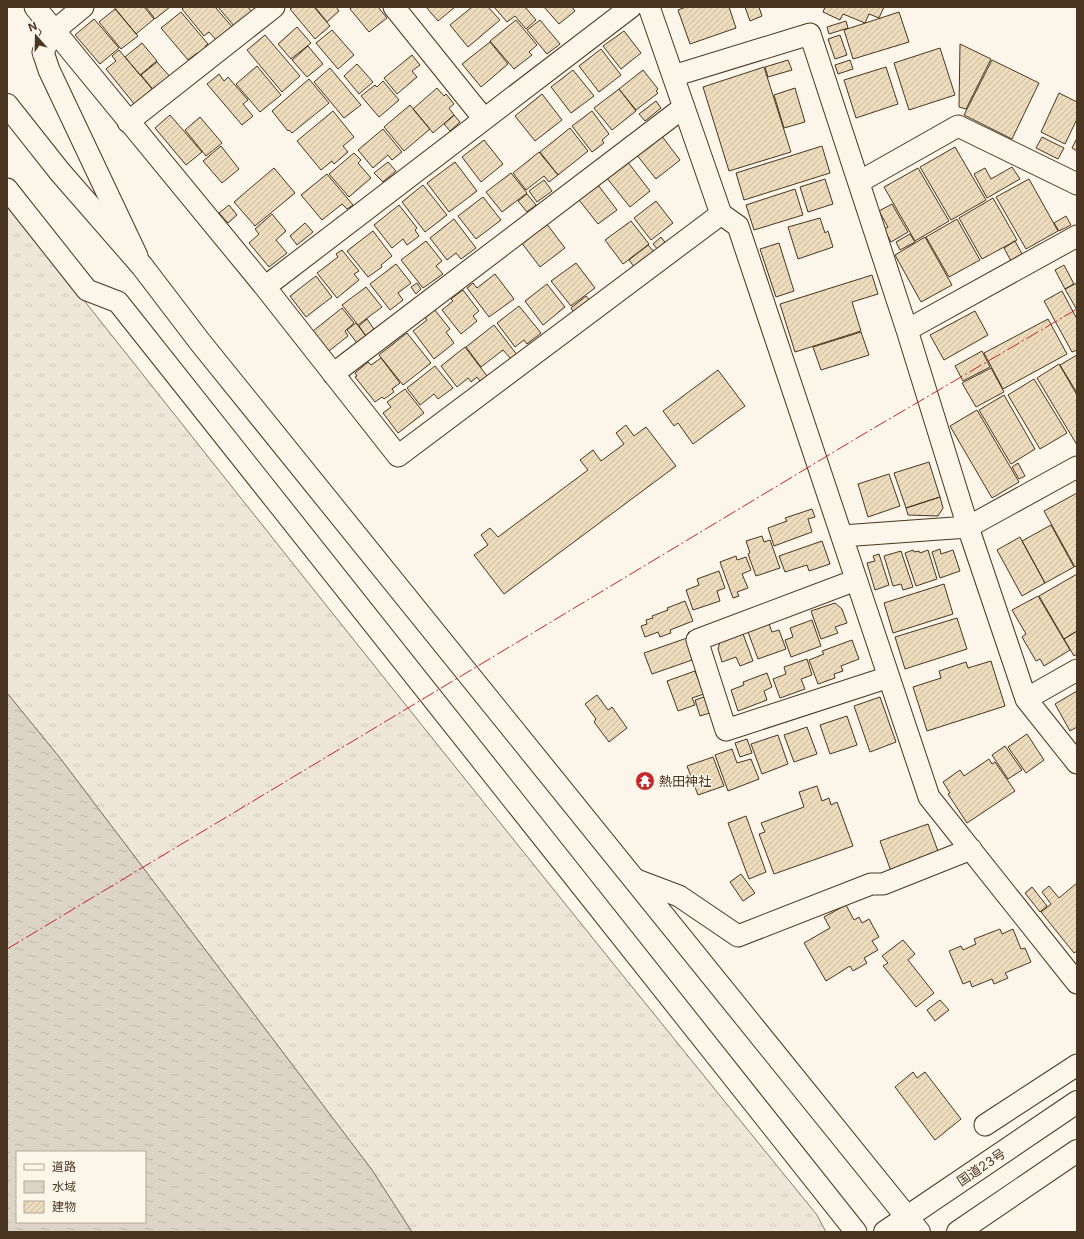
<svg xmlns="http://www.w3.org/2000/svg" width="1084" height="1239" font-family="Inter,'Noto Sans JP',sans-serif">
	<defs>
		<pattern id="grass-tufts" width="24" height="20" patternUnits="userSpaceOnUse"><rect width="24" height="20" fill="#ede6d9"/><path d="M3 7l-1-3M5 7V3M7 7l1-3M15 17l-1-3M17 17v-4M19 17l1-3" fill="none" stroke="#cdc6ba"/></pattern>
		<pattern id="water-ripples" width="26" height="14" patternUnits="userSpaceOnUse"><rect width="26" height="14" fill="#dcd4c6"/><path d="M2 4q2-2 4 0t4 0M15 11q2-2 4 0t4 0" fill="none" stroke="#beb7aa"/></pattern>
		<pattern id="building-hatch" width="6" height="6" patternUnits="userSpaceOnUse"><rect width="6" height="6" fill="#ecdcbc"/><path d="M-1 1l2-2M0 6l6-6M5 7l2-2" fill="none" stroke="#ccbda1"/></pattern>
	</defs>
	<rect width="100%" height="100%" fill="#fbf6e9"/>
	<path fill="url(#grass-tufts)" stroke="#887966" d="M7,203C275,542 544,880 817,1215L826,1232H412L372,1170L60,758L7,693Z"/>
	<path fill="url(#water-ripples)" stroke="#887966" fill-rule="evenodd" d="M7,693L60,758L372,1170L412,1232H7ZM17,1152H145V1222H17Z"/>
	<path fill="url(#building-hatch)" stroke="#4a3520" d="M114,7H144L154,19L136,34Z
		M146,7H170L155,19Z
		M184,7H215L234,29L218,42L209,32L204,36L182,9Z
		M218,7H248L252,12L235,27Z
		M293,7H314L330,26L315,39L290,9Z
		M315,7H336L339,11L327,22Z
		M352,7H378L387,18L369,32L350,9Z
		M426,7H455L438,21Z
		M472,7H488L500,20L468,47L450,25Z
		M494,7H525L536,20L526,29L515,16L507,22Z
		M544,7H572L575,11L559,24Z
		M686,7H729L736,28L690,44L678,10Z
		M745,7H759L762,16L750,21Z
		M825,7H884L879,18L869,14L865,23L843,14L840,20L823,12Z
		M115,9L138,36L121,49L99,22Z
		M181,12L208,44L205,46L208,51L201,57L197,53L188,60L161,28Z
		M899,12L909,42L853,59L844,30Z
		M94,19L119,48L100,64L75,35Z
		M516,20L537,45L529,52L532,55L514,69L490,41Z
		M540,20L560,44L547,54L527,30Z
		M846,21L848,28L829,34L827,27Z
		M297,27L311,43L291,59L278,44Z
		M332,30L354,55L338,69L316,43Z
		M624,31L641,53L621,69L603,46Z
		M265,35L300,76L282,92L247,50Z
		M840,35L847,55L835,59L828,39Z
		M490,42L508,64L481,87L462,64Z
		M142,43L157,61L140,75L125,57Z
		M960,44L991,59L966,109L959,107Z
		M308,46L323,64L307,77L292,60Z
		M940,48L955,95L909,110L894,63Z
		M601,49L621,75L599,92L579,66Z
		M119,50L153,90L135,105L106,69L116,61L112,56Z
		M412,55L420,65L412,71L417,77L397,94L384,78Z
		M788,60L792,70L768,77L765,67Z
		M850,60L853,69L838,74L835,65Z
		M992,60L1039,83L1012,139L964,115Z
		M157,62L172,79L156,93L141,75Z
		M357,64L373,82L359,94L344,76Z
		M257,66L281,95L260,112L236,84Z
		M764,67L791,152L729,171L703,87Z
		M886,67L898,104L856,118L844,80Z
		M330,68L361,105L344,118L314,82Z
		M573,70L594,96L571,113L551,87Z
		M643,70L658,89L656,91L658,93L636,110L619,89Z
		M219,74L224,81L228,77L248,100L243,104L253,116L242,125L207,84Z
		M309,79L329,103L292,133L289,130L288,131L272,111Z
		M383,81L399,100L379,117L361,96L375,85L377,87Z
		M437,88L444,96L446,94L454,104L449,108L454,115L433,133L413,109Z
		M795,88L805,122L784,128L774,95Z
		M619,89L636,111L612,130L594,108Z
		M1059,93L1077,102V119L1065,144L1041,132Z
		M542,94L562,120L535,141L515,116Z
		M656,101L661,108L645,121L639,114Z
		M410,105L430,129L404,151L384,127Z
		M333,111L354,137L343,146L348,152L334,164L332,161L321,170L297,141Z
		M592,111L609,134L602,140L604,143L592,152L572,126Z
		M170,115L202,152L186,165L155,128Z
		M454,115L460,122L450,131L444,124Z
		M200,117L222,143L206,156L185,130Z
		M570,128L588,151L558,175L540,152Z
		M383,129L402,152L392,160L388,155L373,168L358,150Z
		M661,135L680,160L656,179L636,154Z
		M1042,137L1064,148L1058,159L1036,148Z
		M1077,138V151L1072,148Z
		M484,140L503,164L481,182L462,157Z
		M221,146L239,169L222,183L203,161Z
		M822,146L830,173L744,200L736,173Z
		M955,147L986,200L951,220L920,167Z
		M539,152L558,175L549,182L544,176L526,190L513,173Z
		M354,153L361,160L358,163L371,178L349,197L329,174Z
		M627,161L650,191L630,207L606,177Z
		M388,162L396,171L383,182L374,173Z
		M455,162L477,191L449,212L427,183Z
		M1012,167L1020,179L987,198L974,174L985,168L991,179Z
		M274,168L295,193L255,226L234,202Z
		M918,168L949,221L915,241L884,187Z
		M511,173L527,193L502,212L486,192Z
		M327,174L353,205L347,209L342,204L322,220L301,195Z
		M825,179L833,204L808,212L800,187Z
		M1029,179L1058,231L1026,249L996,197Z
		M544,180L552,191L537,202L529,191Z
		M423,185L447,215L425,232L402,202Z
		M598,185L617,210L598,224L579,200Z
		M795,189L803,215L754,230L746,205Z
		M527,194L536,205L527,212L518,201Z
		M483,197L501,220L476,239L458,216Z
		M993,198L1017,240L982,259L959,218Z
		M656,201L673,223L651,240L634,218Z
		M892,204L908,232L891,242L884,229L888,227L879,211Z
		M229,205L237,215L228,223L219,213Z
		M399,205L417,228L415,230L419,236L407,245L403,239L392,248L374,225Z
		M272,214L286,231L276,240L287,253L269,267L249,243L259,234L255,229Z
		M1066,216L1071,225L1059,231L1054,223Z
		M820,218L825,233L828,231L833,247L798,259L788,227Z
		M454,219L476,248L461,259L456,253L447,260L430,238Z
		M957,219L980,260L949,277L926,237Z
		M631,221L649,244L623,264L605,240Z
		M305,223L313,232L297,245L290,236Z
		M546,223L565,248L540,267L521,242Z
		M373,231L392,256L381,265L382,267L368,277L347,251Z
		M910,234L915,242L900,250L896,242Z
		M661,237L667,245L659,251L653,244Z
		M925,237L952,285L921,302L895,255Z
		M426,241L442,261L436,266L443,274L423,288L401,260Z
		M1015,241L1022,254L1011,261L1004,248Z
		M779,243L794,291L776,297L760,249Z
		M648,245L655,253L635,268L629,260Z
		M342,250L359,271L354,274L359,280L337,298L317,273L338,257L336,254Z
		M576,263L595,288L571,306L551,281Z
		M396,264L411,283L398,293L403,300L390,310L370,284Z
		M1064,265L1074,284L1065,289L1055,270Z
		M495,274L514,299L489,317L467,288L473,283L477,288Z
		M872,275L878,294L852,302L861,331L795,352L780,304Z
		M316,276L332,297L306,317L290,296Z
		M417,283L421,289L416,294L411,287Z
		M1077,283V310L1065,289Z
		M547,284L565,307L543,325L525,301Z
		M366,287L382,307L358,325L342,305Z
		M463,290L479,311L473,316L477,321L461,334L442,310L453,301L451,299Z
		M1062,291L1077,319V350L1072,352L1044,301Z
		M586,296L591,302L575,314L571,308Z
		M519,306L541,333L527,344L524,340L515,347L497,323Z
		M342,308L354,323L345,331L348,336L329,351L313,331Z
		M434,309L450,329L446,332L454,343L434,359L413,331L427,320L424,316Z
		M975,311L988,335L944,360L930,335Z
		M367,319L374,329L366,336L359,326Z
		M1048,319L1067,354L1003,389L984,353Z
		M356,323L366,336L357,343L347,330Z
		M494,325L518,356L512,360L503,350L481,367L466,347Z
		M861,332L869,355L821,370L813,347Z
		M407,333L431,363L403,385L379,355Z
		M465,347L487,376L480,381L477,377L471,382L468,378L457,387L441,366Z
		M982,351L990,367L963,381L955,366Z
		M1077,355V393L1060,365Z
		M381,358L400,383L392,389L394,392L384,399L382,397L375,402L355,377L357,376L355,373L368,362L371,365Z
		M1059,364L1077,395V445L1037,378Z
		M435,366L453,388L438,399L434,394L420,405L407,388Z
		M991,368L1004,392L976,407L962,383Z
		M718,370L745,406L693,444L678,423L674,426L663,411Z
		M1034,379L1067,433L1040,449L1008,395Z
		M405,389L424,413L398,433L383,413L391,407L387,402Z
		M1004,395L1035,449L1011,464L979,410Z
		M977,410L1019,482L992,498L950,426Z
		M626,425L634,436L646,427L676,466L504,594L474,555L488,545L481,535L490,528L498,537L588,470L580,460L593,450L601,461L624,444L616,433Z
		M929,462L940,497L906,508L894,473Z
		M1018,463L1025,476L1019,479L1012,467Z
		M889,474L900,506L868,517L858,484Z
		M1077,493V565L1075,567L1044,511Z
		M940,497L943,508L938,516L908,515L906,508Z
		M812,509L815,517L808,519L812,532L774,546L768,528L787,521L785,518Z
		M1051,525L1074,567L1045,583L1022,541Z
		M762,536L764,542L770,540L780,568L756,576L748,554L750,553L746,541Z
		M1020,537L1045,583L1022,596L997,550Z
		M822,541L830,564L809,571L807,565L785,572L779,556Z
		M940,549L941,554L953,550L960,571L940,578L932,552Z
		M913,550L914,552L919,551L920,553L928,550L937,579L916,586L905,553Z
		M901,551L913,587L903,590L901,584L893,586L884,556Z
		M879,554L889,585L875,590L867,563L875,561L873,556Z
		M736,556L737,560L746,557L751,570L742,574L748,588L737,592L739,596L733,598L720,562Z
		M719,571L725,588L717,591L720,601L693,610L686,590L699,585L697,579Z
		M1077,574V631L1064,639L1039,596Z
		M944,584L953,614L893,633L884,603Z
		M1038,596L1070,650L1044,666L1040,659L1036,661L1022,637L1026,634L1012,610Z
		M685,601L693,621L670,630L671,633L660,637L658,632L645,637L641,626L647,624L646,620L653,618L652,616L668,610L667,608Z
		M835,603L842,609L847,623L835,627L838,633L821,639L811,611Z
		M957,618L967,649L905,669L895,637Z
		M812,620L821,646L791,657L785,640L793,637L790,628Z
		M769,624L772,632L779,630L786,649L758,659L748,632Z
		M742,631L753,661L740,666L736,657L722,662L718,649L721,638Z
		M1077,631V654L1074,656L1064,639Z
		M687,638L695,659L652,674L644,653Z
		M852,640L859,659L841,666L843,671L834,674L835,678L818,684L809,660L824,654L822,651Z
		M807,659L812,675L801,679L805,689L780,698L773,679L786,674L784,667Z
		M991,661L1005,706L927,731L913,687L941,678L939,671L966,662L968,668Z
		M695,671L704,694L692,698L695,705L678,711L667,681Z
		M767,673L772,687L764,691L767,700L738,711L731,690L744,685L743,682Z
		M1077,691V727L1070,731L1055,704Z
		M597,695L608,710L612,707L627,728L609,742L594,722L596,719L585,704Z
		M707,696L713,712L700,716L695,700Z
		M880,697L896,742L870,752L854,706Z
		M847,716L857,745L830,754L820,725Z
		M807,727L817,754L794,762L784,735Z
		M1027,734L1044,760L1026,773L1008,747Z
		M778,735L788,764L762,774L751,744Z
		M747,739L752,753L740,757L735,743Z
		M1005,746L1022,770L1008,779L992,755Z
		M732,749L737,763L751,759L759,779L728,791L715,755Z
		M713,757L724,786L698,795L687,766Z
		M989,759L992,764L995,762L1015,791L967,823L948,794L950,793L943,782L960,770L964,776Z
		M817,786L822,801L829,798L831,805L837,802L853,846L774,874L759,834L765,832L761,823L804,807L799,792Z
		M746,816L766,872L749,879L728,823Z
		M928,824L939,854L891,871L880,841Z
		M741,874L755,893L743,901L730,882Z
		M1077,883V951L1074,953L1041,912L1051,904L1042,892L1049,886L1059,898Z
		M1032,887L1047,906L1040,912L1025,893Z
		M846,905L854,920L859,917L862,923L869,919L879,937L872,941L878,950L864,958L867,963L853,971L850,966L826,981L804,943L830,928L824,917Z
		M1000,929L1002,934L1013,929L1021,949L1025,948L1031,962L1005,973L1008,978L994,984L992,979L972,987L970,981L963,984L949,951L961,946L963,950L976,944L974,939Z
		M903,940L915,954L908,960L934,993L916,1007L883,966L888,963L882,956Z
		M940,1000L949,1010L935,1021L927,1010Z
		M913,1072L917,1078L925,1072L961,1119L935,1140L895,1087Z"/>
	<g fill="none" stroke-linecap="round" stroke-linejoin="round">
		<defs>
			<path id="minor" d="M35,7L265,287L398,456L721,214
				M83,7L54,31L43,52L49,70L137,256
				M394,7L484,119
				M649,7L721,214L738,226L929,797L1077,983
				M673,76L810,34L907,330L968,527L1026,699L1077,763
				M128,122L274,7
				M859,182L958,126L1077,184
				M7,189L87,290L118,302L856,1232
				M265,287L631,7
				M907,330L1077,236
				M333,374L684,107
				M842,536L968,527L1077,467
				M856,580L697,640L726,730L889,677
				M1026,699L1077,670
				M634,879L679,896L738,936L871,884H883L971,849
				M985,1125L1077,1065"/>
			<path id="tertiary" d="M7,105L60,172L142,266L200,342L919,1232"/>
			<path id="trunk" d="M885,1232L1077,1102
				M958,1232L1077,1151"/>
		</defs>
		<use href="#minor" stroke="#4a3520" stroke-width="23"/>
		<use href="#tertiary" stroke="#4a3520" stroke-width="24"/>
		<use href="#trunk" stroke="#4a3520" stroke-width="24"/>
		<use href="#minor" stroke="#fbf6e9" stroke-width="21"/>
		<use href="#tertiary" stroke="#fbf6e9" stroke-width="22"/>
		<use href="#trunk" stroke="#fbf6e9" stroke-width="22"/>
		<path stroke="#c62828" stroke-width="1" stroke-dasharray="14 3 2 3" stroke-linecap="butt" d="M7,949L862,435L1077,309"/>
	</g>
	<defs>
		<symbol id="temple-disc" viewBox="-11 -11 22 22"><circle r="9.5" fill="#c62828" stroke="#fbf6e9"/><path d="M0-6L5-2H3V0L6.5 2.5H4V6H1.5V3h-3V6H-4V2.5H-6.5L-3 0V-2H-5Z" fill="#fff"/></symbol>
	</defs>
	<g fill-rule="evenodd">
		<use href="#temple-disc" x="634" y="770" width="22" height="22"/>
	</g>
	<g text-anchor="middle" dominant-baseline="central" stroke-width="3" stroke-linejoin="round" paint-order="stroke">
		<g font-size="13" fill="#4a3520" stroke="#fbf6e9" text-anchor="start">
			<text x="659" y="781">熱田神社</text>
		</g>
		<g font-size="13" fill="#4a3520" stroke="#fbf6e9">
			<text transform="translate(981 1167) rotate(-34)">国道23号</text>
		</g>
	</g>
	<rect width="1084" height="1239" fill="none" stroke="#4a3520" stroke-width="16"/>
	<rect x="16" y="1151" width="130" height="72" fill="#fbf6e9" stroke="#b4a999"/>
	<rect x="24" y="1164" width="20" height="6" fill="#fbf6e9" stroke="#b4a999"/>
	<text x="52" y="1171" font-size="12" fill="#4a3520">道路</text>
	<rect x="24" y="1181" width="20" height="12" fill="url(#water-ripples)" stroke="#b4a999"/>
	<text x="52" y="1191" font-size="12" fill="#4a3520">水域</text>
	<rect x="24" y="1201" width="20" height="12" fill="url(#building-hatch)" stroke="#b4a999"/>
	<text x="52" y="1211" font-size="12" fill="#4a3520">建物</text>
	<g transform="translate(36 36) rotate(340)" stroke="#fbf6e9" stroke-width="3" paint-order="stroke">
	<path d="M0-3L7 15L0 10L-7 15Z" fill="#4a3520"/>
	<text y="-6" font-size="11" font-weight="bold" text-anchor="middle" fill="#4a3520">N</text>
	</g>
</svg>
